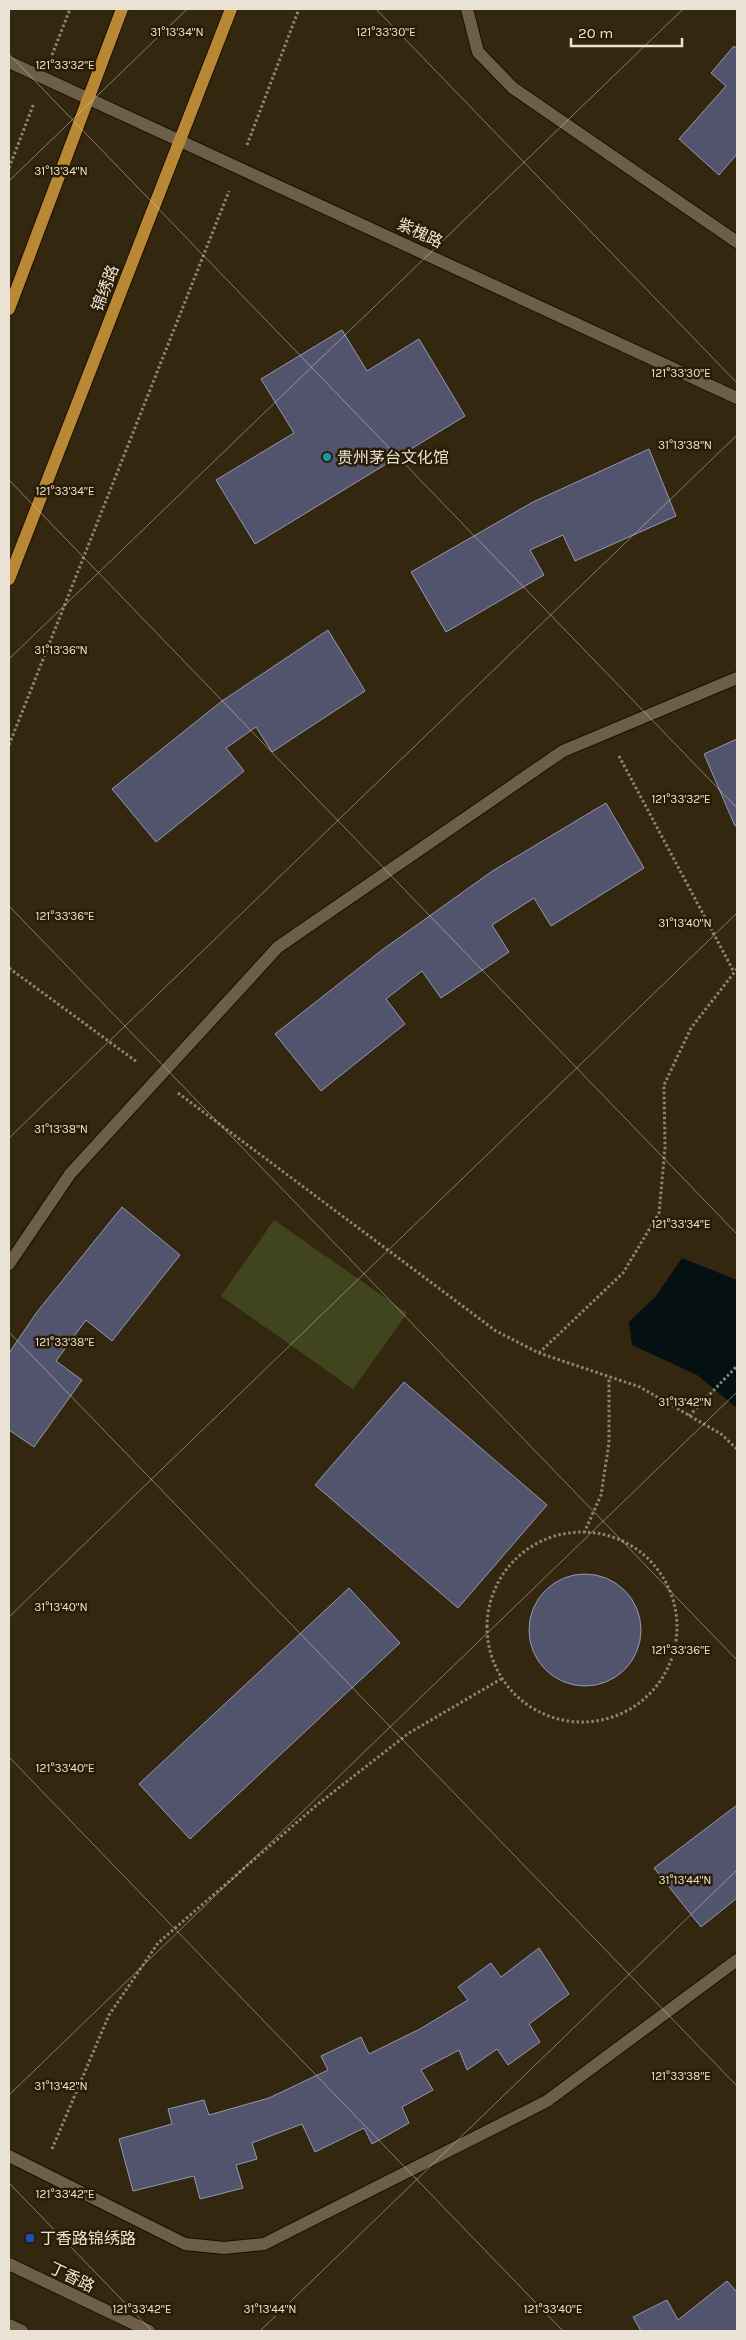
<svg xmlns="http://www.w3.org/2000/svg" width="746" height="2340" font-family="Karla,'Noto Sans SC',sans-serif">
	<rect width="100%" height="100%" fill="#33270f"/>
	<path fill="#41451d" d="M274,1220L407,1313L353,1389L221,1296Z"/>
	<path fill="#041011" d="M682,1258L737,1280V1408L697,1375L632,1345L629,1322L656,1296Z"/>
	<path fill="#52536c" stroke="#9698b4" d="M734,46L737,49V154L719,175L679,139L726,86L711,73Z
		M342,330L367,371L419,339L465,416L255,544L216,480L294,433L261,379Z
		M649,449L676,516L575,561L563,535L530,550L544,575L446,632L411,572L533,502Z
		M328,630L365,691L272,752L256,727L226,748L244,771L156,842L112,789L222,701Z
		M737,739V825L735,826L704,754Z
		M606,803L644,868L551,926L534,898L492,925L509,952L441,998L422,971L386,999L405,1024L321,1091L275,1034L382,950L491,872Z
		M122,1207L180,1255L112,1341L86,1320L56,1361L82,1380L34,1447L9,1430V1353L37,1312Z
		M404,1382L547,1505L458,1608L315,1485Z
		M529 1630a56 56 0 1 1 112 0a56 56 0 1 1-112 0Z
		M349,1588L400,1643L190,1839L139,1784Z
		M737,1805V1898L701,1927L654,1868Z
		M539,1948L569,1994L529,2024L540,2042L508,2065L497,2049L467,2070L459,2050L421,2070L433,2090L402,2107L409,2123L372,2144L364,2128L315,2152L302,2124L252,2143L257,2159L236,2165L243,2188L200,2199L194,2176L133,2191L119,2139L172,2124L168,2109L204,2100L209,2115L269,2098L328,2070L321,2056L361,2037L369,2054L420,2029L468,2000L458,1987L491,1963L501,1977Z
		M727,2281L737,2292V2329L735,2331H641L633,2317L667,2300L678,2320Z"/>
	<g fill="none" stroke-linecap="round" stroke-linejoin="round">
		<defs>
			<path id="minor" d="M467,9L478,52L513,88L737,242
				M9,62L737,398
				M9,1264L70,1174L278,947L563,751L737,678
				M9,2156L185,2244L224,2248L264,2244L547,2101L737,1960
				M9,2264L149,2331
				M9,2325L22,2331"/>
			<path id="major" d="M9,309L122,9
				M9,579L231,9"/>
		</defs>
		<use href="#minor" stroke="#1a0f00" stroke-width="14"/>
		<use href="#major" stroke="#1a0f00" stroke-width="14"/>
		<path stroke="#8e8471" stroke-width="3" stroke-dasharray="2.5 2.5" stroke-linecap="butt" d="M52,55L70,9
			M247,145L299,9
			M9,168L34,103
			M9,745L229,191
			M619,756L734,972
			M9,968L137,1062
			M178,1093L496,1331L539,1353L640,1387L721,1434L737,1449
			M539,1353L623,1273L659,1213L665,1148L664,1085L691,1028L737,969
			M689,1416L737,1366
			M487 1627a95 95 0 1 1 190 0a95 95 0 1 1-190 0Z
			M584,1533L601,1495L609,1443V1377
			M52,2149L109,2015L158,1943L318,1804L409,1733L501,1679"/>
		<use href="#minor" stroke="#6d5f47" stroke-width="12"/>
		<use href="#major" stroke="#b88835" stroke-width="12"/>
	</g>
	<path fill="none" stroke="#eae2d4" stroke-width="1" stroke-opacity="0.45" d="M376,9L737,383M9,54L737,808M9,181L187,9M9,480L737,1234M9,659L683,9M9,906L737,1660M9,1138L737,435M9,1332L737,2086M9,1617L737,913M9,1757L563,2331M9,2095L737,1392M9,2183L152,2331M260,2331L737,1870"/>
	<circle fill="#0f9aa8" stroke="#291d06" stroke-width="2" cx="327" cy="457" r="5"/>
	<rect fill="#1a4fb4" stroke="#291d06" stroke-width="2" x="25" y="2233" width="10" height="10" rx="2.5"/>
	<g text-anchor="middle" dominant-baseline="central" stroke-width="5" stroke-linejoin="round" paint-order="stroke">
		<g font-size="16" fill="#eae2d4" stroke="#291d06">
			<text transform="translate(420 233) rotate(25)">紫槐路</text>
			<text transform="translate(105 288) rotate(-69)">锦绣路</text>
			<text transform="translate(72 2277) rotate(26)">丁香路</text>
		</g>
		<g font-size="16" fill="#eae2d4" stroke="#291d06" text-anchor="start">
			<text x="337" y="457">贵州茅台文化馆</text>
			<text x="40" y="2238">丁香路锦绣路</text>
		</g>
	</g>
	<g font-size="12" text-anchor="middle" fill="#eae2d4" stroke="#291d06" stroke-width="5" stroke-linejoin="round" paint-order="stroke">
		<text x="177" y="36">31°13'34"N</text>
		<text x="386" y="36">121°33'30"E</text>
		<text x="65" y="69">121°33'32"E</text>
		<text x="61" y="175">31°13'34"N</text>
		<text x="681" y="377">121°33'30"E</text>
		<text x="685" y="449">31°13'38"N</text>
		<text x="65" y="495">121°33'34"E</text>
		<text x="61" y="654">31°13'36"N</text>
		<text x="681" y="803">121°33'32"E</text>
		<text x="65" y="920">121°33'36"E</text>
		<text x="685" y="927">31°13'40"N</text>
		<text x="61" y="1133">31°13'38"N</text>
		<text x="681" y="1228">121°33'34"E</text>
		<text x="65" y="1346">121°33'38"E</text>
		<text x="685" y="1406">31°13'42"N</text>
		<text x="61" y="1611">31°13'40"N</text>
		<text x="681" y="1654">121°33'36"E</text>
		<text x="65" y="1772">121°33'40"E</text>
		<text x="685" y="1884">31°13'44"N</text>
		<text x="681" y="2080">121°33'38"E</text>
		<text x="61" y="2090">31°13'42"N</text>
		<text x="65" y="2198">121°33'42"E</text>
		<text x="142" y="2313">121°33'42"E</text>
		<text x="553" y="2313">121°33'40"E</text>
		<text x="270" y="2313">31°13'44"N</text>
	</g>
	<rect width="746" height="2340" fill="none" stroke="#eae2d4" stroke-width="20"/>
	<path d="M571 38v8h111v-8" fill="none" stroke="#eae2d4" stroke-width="2.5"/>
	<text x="578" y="38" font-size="15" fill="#eae2d4" stroke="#291d06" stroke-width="4" paint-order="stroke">20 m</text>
</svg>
